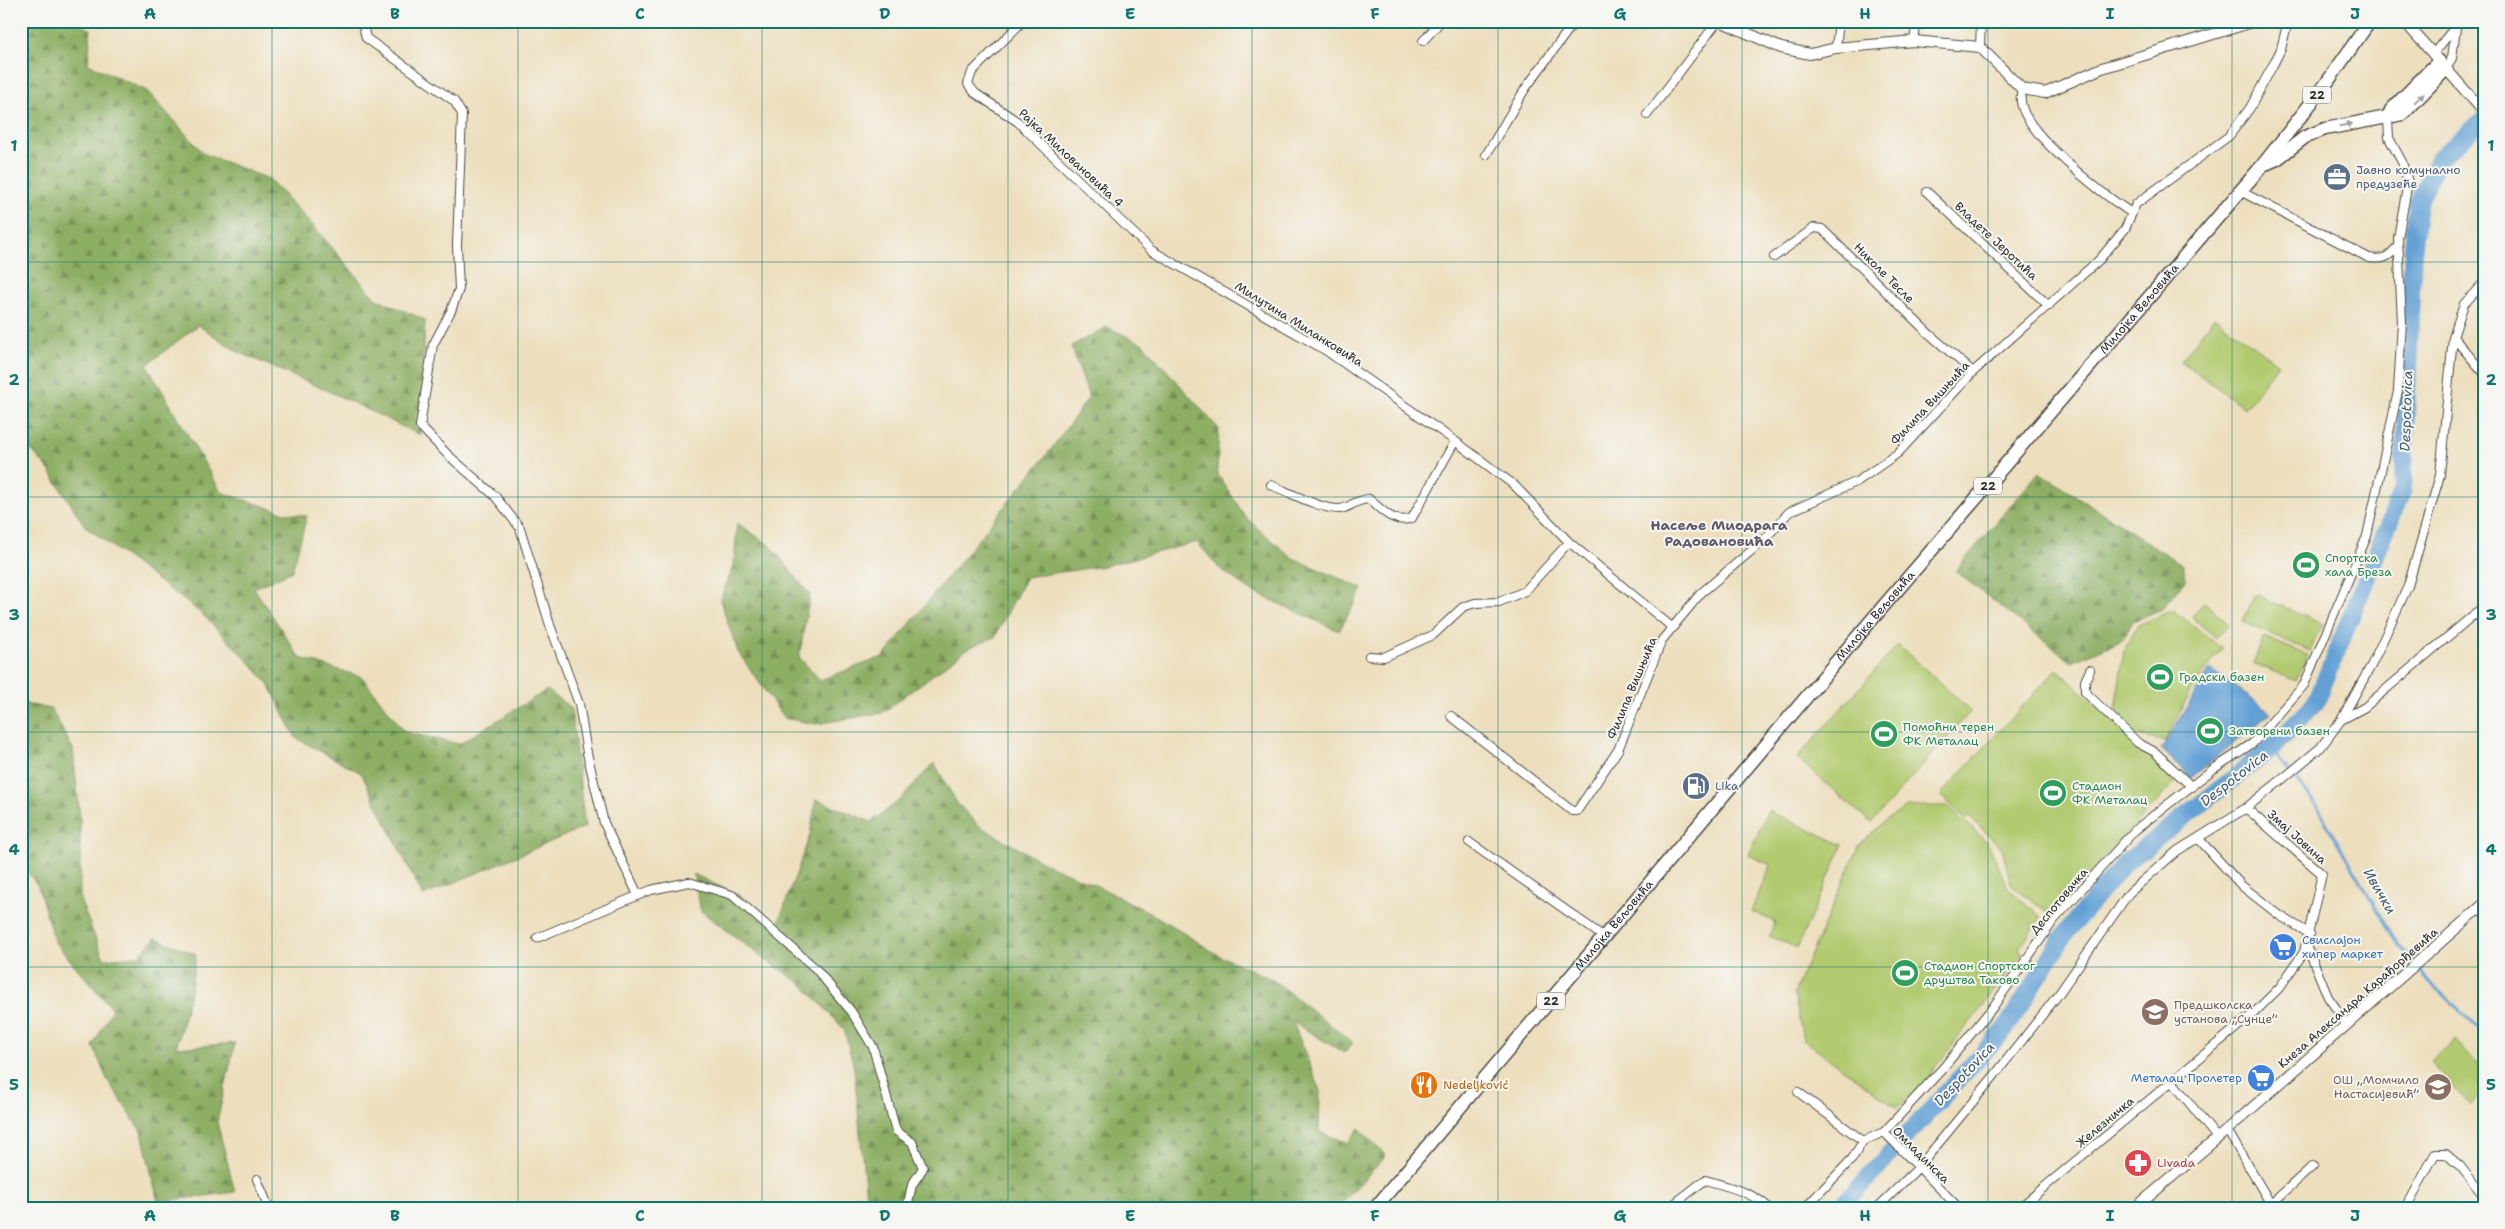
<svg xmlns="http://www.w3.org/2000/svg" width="2505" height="1229" font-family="'Shantell Sans',sans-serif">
	<defs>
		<pattern id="forest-firs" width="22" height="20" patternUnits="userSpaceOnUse" patternTransform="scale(1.25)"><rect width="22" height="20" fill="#8daf63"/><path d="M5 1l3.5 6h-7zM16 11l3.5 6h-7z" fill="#738f52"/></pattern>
	</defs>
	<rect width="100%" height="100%" fill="#f6f6f2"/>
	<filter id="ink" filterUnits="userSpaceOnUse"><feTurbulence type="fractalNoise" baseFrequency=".02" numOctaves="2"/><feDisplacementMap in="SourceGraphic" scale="10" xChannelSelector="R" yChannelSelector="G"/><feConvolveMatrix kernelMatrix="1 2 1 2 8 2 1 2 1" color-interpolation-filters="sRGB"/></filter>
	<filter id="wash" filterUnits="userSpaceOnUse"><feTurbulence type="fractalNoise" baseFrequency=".0096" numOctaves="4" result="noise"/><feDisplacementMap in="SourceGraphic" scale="20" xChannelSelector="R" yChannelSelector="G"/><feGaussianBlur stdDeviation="1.12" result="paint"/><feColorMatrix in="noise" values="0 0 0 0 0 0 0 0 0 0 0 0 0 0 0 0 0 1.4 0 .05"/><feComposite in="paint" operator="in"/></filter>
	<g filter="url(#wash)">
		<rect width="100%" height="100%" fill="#eddfbe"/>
		<path fill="url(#forest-firs)" stroke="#5c6d47" d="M21,21H68L91,29L88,64L147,91L204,154L269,179L317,230L375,298L425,320L420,435L337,395L238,352L198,325L147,365L221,492L285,513L307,516L292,571L254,588L300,658L362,677L405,732L459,744L547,690L571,708L585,827L423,896L361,773L296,738L270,686L254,667L201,613L85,526L49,470L21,438Z
			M1107,327L1143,344L1219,429L1217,473L1246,518L1291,557L1363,589L1339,631L1251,591L1219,568L1197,542L1104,566L1026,577L995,637L970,647L882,713L816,724L784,718L738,652L720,600L734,565L737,523L770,545L810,595L799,657L820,680L883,657L1052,448L1089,397L1071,346Z
			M2039,472L2183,565L2186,579L2162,609L2133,621L2123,640L2072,662L1955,571Z
			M21,703L51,709L73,749L80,820V900L104,959L139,956L155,938L196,954L191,989L176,1048L235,1043L217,1122L235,1192L158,1202L142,1133L107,1079L93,1046L112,1009L54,941L38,886L21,863Z
			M934,763L957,803L979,826L1046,864L1093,884L1151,913L1220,956L1272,979L1353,1043L1344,1053L1293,1022L1320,1091L1319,1132L1348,1143L1359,1128L1386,1156L1337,1208H867L854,1068L844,1029L803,985L762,957L701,911L693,874L741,896L778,924L810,835L816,799L871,822L899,801Z"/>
		<path fill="#b2cb71" stroke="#6e7b4e" d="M2214,317L2278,364L2245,408L2181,361Z
			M2255,594L2322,624L2310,651L2243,622Z
			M2204,602L2229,624L2216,638L2192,617Z
			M2173,610L2222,648L2190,692L2165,741L2133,735L2114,716L2124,651L2138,625Z
			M2264,637L2307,655L2296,681L2253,663Z
			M1898,645L1971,711L1871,823L1797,758Z
			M2057,669L2147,753L2154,752L2179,778L2051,915L2011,884L2002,848L1969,816L1966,819L1940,795Z
			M1928,806H1948L1988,843L2008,888L2041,917L2019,948L2023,954L1920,1087L1897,1108L1803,1040L1794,993L1860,844L1886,820L1907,807Z
			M1768,811L1843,845L1797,948L1769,936L1775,922L1751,911L1771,865L1748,855Z
			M2455,1040L2484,1072V1093L2470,1104L2431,1062Z"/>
		<path fill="#64a1d5" stroke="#486680" d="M2210,669L2271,713L2191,778L2161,749Z"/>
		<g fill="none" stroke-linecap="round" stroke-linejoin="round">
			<path stroke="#64a1d5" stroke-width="3" d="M2271,749L2314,802L2397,943L2438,990L2484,1033"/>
			<path stroke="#64a1d5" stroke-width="18" d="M1840,1208L2005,1029L2068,930L2124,864L2271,749L2316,702L2403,489L2413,246L2418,202L2440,157L2484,120"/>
		</g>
	</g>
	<g filter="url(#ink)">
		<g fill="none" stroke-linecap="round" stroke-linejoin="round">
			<defs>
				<path id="minor" d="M362,21L366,38L454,101L462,114L457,246L459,289L451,311L433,345L420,426L448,455L495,496L520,528L550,625L579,704L587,753L604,823L638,895
					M1023,21L972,72L968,84L975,93L1018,122L1151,250L1325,350L1455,441L1514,485L1569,542L1673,628
					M1423,41L1441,21
					M1914,41L1917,21
					M1980,47L1981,21
					M1836,48L1839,21
					M2433,54L2455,27
					M2446,69L2452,58L2457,21
					M2022,89C2021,93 2020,97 2021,101C2023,133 2104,195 2130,212
					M1647,115L1718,21
					M1486,155L1525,89L1575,21
					M2240,191L2369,258C2383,260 2388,258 2397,247
					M1927,192L2049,306
					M1774,257L1814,228L1822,229L1927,332L1973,372
					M2453,337L2484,373
					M1271,485C1288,492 1323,510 1340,509C1350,508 1354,500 1369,499C1382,510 1394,525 1412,518L1455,441
					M2475,613L2484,623
					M1369,656L1384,657L1433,635L1463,607L1475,603L1499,602L1525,591L1569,542
					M2090,670L2085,681V692L2138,743L2155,752L2192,787
					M1451,716L1572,811H1577L1618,750L1662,640L1701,593L1763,541L1789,512L1858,481L1898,453L1973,372L2099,260L2125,229L2136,204L2229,136L2250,108L2273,65L2281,49L2288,21
					M2341,720L2365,707L2484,606
					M2198,838L2242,886L2279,915L2310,934
					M1469,842L1604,937
					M537,938L651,890L689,882L732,895L815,968L851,1011L873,1047L896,1131L912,1142L923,1168L912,1185L907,1208
					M2307,946L2328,997L2347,1024
					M2172,1081L2217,1138
					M1798,1092L1863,1141
					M2227,1130L2273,1208
					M1884,1132L1959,1208
					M257,1179L269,1208
					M2271,1204L2313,1166
					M1669,1208L1705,1180C1726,1186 1753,1192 1769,1208
					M1805,1208L1852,1159L1863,1141L1884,1132L1943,1068L1993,1007L2054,920L2135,830L2212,770L2253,743L2304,685L2367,536L2398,391L2402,322L2398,238L2408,182L2402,162L2389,138L2388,118
					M1877,1208L1918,1168L1994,1076L2058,995L2129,893L2177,851L2246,808L2285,777L2321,747L2341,720L2372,664L2408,586L2440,475L2453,337L2464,304L2484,282
					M2019,1208L2254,1013L2280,987L2304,952L2322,874L2246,808
					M2406,1208L2435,1154H2446L2460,1166L2484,1196"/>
				<path id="tertiary" d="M1720,21L1781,48L1810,54L1836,48L1914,41L1980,47L2022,89L2045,93L2102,68L2256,21
					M2404,21L2484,112
					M2135,1208L2227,1130L2484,904"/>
				<g id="primary">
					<path d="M2388,118L2391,110L2439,61"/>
					<path d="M2263,165L2277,159L2305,137L2325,129L2403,114L2446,69"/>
					<path id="s1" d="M1375,1208L1869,623L2261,167L2326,84L2370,21"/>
				</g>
			</defs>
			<use href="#minor" stroke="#484641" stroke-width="10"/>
			<use href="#tertiary" stroke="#484641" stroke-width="12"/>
			<use href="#primary" stroke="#484641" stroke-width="15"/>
			<use href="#minor" stroke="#fff" stroke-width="8"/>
			<use href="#tertiary" stroke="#fff" stroke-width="10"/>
			<use href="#primary" stroke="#fff" stroke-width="12"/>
		</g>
		<defs><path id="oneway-solid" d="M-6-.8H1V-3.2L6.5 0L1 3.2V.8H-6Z" transform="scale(1.25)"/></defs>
		<g fill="#a0a0a0">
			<use href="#oneway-solid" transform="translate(2419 98) rotate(-45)"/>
			<use href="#oneway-solid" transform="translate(2346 125) rotate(-10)"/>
		</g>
	</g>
	<path fill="none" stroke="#0f766e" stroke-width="1" stroke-opacity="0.55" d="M272,21V1208M518,21V1208M762,21V1208M1008,21V1208M1252,21V1208M1498,21V1208M1742,21V1208M1988,21V1208M2232,21V1208M21,262H2484M21,497H2484M21,732H2484M21,967H2484"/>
	<defs>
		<symbol id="office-disc" viewBox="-11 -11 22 22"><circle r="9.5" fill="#5c6f8a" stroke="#f6f6f2"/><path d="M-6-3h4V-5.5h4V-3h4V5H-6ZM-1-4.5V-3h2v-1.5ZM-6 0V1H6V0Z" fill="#fff"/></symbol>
		<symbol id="stadium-disc" viewBox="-11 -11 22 22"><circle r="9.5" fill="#2e9e5b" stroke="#f6f6f2"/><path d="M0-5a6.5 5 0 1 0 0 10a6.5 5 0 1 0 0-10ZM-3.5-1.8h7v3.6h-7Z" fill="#fff"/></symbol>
		<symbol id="fuel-disc" viewBox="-11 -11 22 22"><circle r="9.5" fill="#5c6f8a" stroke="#f6f6f2"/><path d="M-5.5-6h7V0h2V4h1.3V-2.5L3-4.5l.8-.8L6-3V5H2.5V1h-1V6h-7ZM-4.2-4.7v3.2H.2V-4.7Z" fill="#fff"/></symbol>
		<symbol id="supermarket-disc" viewBox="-11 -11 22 22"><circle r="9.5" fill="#3f7fe0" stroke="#f6f6f2"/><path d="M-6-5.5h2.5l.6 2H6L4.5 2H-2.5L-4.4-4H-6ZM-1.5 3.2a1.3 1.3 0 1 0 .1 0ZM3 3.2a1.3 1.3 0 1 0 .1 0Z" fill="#fff"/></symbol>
		<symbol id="school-disc" viewBox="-11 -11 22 22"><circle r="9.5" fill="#8d6e63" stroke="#f6f6f2"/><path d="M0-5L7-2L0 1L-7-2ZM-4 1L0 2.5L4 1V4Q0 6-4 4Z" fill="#fff"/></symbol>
		<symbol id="restaurant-disc" viewBox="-11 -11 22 22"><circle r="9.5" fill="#e8710a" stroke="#f6f6f2"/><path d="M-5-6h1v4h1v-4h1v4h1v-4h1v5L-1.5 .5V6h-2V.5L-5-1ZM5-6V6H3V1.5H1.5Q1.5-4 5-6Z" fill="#fff"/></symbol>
		<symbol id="pharmacy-disc" viewBox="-11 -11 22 22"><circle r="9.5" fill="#e0444e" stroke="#f6f6f2"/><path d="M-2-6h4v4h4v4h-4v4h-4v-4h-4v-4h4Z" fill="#fff"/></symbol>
	</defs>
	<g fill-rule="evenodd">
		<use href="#office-disc" x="2321" y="161" width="32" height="32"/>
		<use href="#stadium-disc" x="2290" y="549" width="32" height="32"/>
		<use href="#stadium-disc" x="2144" y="661" width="32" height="32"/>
		<use href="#stadium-disc" x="2194" y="715" width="32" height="32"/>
		<use href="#stadium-disc" x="1868" y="718" width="32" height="32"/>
		<use href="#fuel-disc" x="1680" y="770" width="32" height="32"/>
		<use href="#stadium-disc" x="2037" y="777" width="32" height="32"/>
		<use href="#supermarket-disc" x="2267" y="931" width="32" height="32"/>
		<use href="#stadium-disc" x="1889" y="957" width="32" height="32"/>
		<use href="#school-disc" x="2139" y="996" width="32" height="32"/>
		<use href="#supermarket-disc" x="2245" y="1062" width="32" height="32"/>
		<use href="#restaurant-disc" x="1408" y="1069" width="32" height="32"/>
		<use href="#school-disc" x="2422" y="1071" width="32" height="32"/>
		<use href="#pharmacy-disc" x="2122" y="1147" width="32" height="32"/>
	</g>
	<g text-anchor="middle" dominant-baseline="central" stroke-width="4" stroke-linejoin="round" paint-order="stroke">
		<g fill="#f6f6f2" stroke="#686867" stroke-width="1">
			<rect x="2303" y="86.5" width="28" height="17" rx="4"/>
			<rect x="1974" y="477.5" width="28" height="17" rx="4"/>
			<rect x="1537" y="992.5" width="28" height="17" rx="4"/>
		</g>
		<g font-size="11" font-weight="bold" fill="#2b2b2b">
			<text x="2317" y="95">22</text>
			<text x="1988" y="486">22</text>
			<text x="1551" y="1001">22</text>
		</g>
		<g font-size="12" fill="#2b2b2b" stroke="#f6f6f2">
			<text transform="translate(1071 158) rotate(43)">Рајка Миловановића 4</text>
			<text transform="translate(1996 241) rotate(43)">Владете Јеротића</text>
			<text transform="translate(1884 273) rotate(45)">Николе Тесле</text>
			<text stroke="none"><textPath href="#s1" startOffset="1180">Милојка Вељовића</textPath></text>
			<text transform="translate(1299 324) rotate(32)">Милутина Миланковића</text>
			<text transform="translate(1930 403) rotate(-47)">Филипа Вишњића</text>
			<text stroke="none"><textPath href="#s1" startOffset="775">Милојка Вељовића</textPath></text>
			<text transform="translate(1632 688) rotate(-67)">Филипа Вишњића</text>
			<text transform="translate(2297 837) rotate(42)">Змај Јовина</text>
			<text transform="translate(2059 901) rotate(-50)">Деспотовачка</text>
			<text stroke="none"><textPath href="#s1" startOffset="370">Милојка Вељовића</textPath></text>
			<text transform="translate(2358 998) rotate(-41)">Кнеза Александра Карађорђевића</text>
			<text transform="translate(2105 1122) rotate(-40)">Железничка</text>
			<text transform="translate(1921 1155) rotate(45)">Омладинска</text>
		</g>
		<g font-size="12" fill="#4e5e75" stroke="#f6f6f2" text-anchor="start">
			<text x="2356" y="170">Јавно комунално<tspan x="2356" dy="14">предузеће</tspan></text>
			<text x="1715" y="786">Lika</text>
		</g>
		<g font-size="12" fill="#27864d" stroke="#f6f6f2" text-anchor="start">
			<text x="2325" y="558">Спортска<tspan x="2325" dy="14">хала Бреза</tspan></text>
			<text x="2179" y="677">Градски базен</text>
			<text x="1903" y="727">Помоћни терен<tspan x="1903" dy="14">ФК Металац</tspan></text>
			<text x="2229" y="731">Затворени базен</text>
			<text x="2072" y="786">Стадион<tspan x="2072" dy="14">ФК Металац</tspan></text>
			<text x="1924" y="966">Стадион Спортског<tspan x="1924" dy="14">друштва Таково</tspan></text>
		</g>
		<g font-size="12" fill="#366cbe" stroke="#f6f6f2" text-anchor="start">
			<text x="2302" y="940">Свислајон<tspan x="2302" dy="14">хипер маркет</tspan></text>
			<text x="2242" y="1078" text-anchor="end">Металац Пролетер</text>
		</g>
		<g font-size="12" fill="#785e54" stroke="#f6f6f2" text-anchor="start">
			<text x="2174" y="1005">Предшколска<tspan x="2174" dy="14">установа „Сунце”</tspan></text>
			<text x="2419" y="1080" text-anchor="end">ОШ „Момчило<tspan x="2419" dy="14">Настасијевић”</tspan></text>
		</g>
		<g font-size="12" fill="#c56008" stroke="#f6f6f2" text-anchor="start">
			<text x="1443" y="1085">Nedeljković</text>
		</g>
		<g font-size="12" fill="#be3a42" stroke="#f6f6f2" text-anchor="start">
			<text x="2157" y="1163">Livada</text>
		</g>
		<g font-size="14" font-style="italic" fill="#425a6f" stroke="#f6f6f2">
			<text transform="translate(2406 411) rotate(-88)">Despotovica</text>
			<text transform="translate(2234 778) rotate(-38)">Despotovica</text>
			<text transform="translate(2380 891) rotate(60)">Ивички</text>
			<text transform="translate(1964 1074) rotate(-47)">Despotovica</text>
		</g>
		<g font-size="14" font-weight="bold" fill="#625a6c" stroke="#f6f6f2">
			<text x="1719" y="525">Насеље Миодрага<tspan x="1719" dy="16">Радовановића</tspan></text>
		</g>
	</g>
	<rect width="2505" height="1229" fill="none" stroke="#f6f6f2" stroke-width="55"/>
	<rect x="28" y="28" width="2450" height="1174" fill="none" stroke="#0f766e" stroke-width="2"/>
	<g font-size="16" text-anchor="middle" font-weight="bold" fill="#0f766e">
		<text x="150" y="19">A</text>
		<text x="395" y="19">B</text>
		<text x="640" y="19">C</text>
		<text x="885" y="19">D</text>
		<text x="1130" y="19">E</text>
		<text x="1375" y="19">F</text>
		<text x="1620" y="19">G</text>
		<text x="1865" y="19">H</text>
		<text x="2110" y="19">I</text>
		<text x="2355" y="19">J</text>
		<text x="14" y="151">1</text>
		<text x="2491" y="151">1</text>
		<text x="14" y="385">2</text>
		<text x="2491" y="385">2</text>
		<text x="14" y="620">3</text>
		<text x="2491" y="620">3</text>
		<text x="14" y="855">4</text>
		<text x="2491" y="855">4</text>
		<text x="14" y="1090">5</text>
		<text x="2491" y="1090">5</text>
		<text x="150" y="1221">A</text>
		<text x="395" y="1221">B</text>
		<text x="640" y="1221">C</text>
		<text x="885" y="1221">D</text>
		<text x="1130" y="1221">E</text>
		<text x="1375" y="1221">F</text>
		<text x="1620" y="1221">G</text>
		<text x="1865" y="1221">H</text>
		<text x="2110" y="1221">I</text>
		<text x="2355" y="1221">J</text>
	</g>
</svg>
